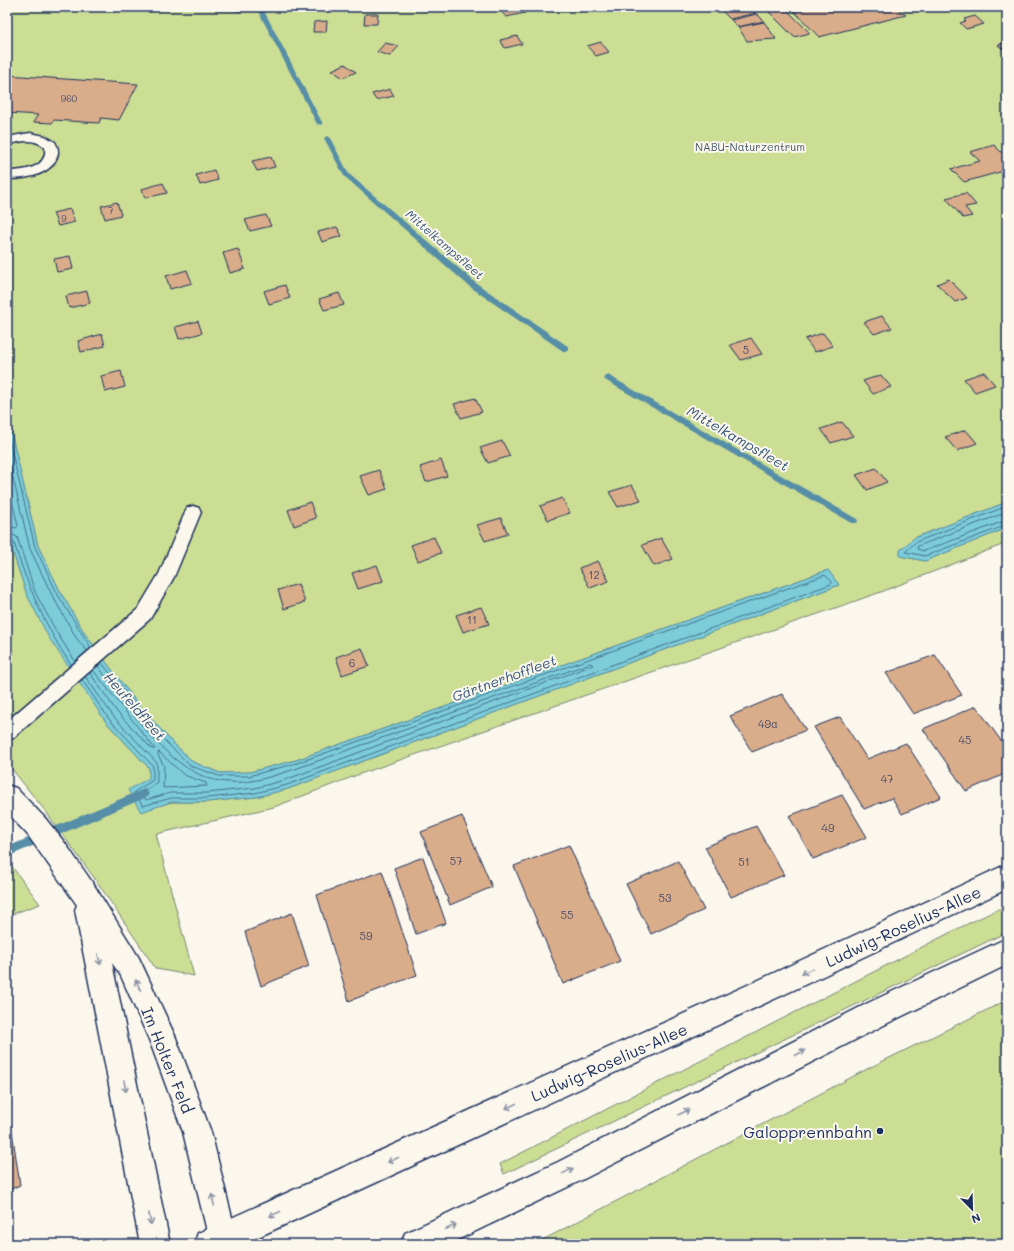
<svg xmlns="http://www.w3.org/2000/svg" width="1014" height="1251" font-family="Mali,sans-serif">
	<rect width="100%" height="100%" fill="#fbf7ec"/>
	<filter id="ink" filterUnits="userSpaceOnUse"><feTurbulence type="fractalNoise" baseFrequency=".025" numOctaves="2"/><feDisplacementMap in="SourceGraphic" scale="8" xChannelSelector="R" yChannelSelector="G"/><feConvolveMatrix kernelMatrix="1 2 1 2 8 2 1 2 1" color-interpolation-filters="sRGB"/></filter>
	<g filter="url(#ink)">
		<path fill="#ccde93" stroke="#748678" d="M7,7H1007V502L914,538L900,556L925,561L1007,528V543L881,592L360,774L274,807L156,834L194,976L156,969L95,879L46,812L7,763V535L27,595L106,722L149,768L150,778L142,811L171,802H207L256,797L288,789L839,585L828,570L296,760L250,772L220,773L193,762L169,739L134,699L85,634L61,593L38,546L7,415Z
			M7,860L40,904L7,916Z
			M1007,905V932L504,1174L500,1164L959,928Z
			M1007,1000V1244H535L871,1067Z"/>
		<path fill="#7dcdd9" stroke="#568ea8" d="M7,415L38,546L61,593L85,634L134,699L169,739L193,762L220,773L250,772L296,760L828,570L839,585L288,789L256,797L207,802H171L141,812L128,790L149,778V768L106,722L49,638L27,595L7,535Z
			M1007,502V528L925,561L900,556V550L914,538Z"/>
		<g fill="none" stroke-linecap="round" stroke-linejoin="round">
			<path stroke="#426e8f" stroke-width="1" d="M7,432L35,547L58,595L91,648
				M7,453L30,549L53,597L77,639L87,651
				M7,479L18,526L16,528L7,526
				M1007,506L916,542L905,552L925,556L1007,525
				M1007,512L918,546L917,549L924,551L1007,520
				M7,532L17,537L35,592L57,633L75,661
				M7,537L13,540C27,585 45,626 71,665
				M90,673L117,712L152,749H155L93,670
				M85,676L113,716L157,763V782L141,794L146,800L170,793H207L255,788L285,780L593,665L591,663L298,768C276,775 253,784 229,782C172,780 129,708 98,666
				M82,680L109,719L153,766V780L134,792L143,806L171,798H207L255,793L287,785L831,584L832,582L825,575L297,763L249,776H219L191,766L166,742L101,662
				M159,752L184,775L206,783L207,786L163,788L164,766L158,755Z"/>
			<path fill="#568ea8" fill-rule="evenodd" d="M256,7H262L323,124L322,125L317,124Z
				M327,136L330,138L349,174L476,283L569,347V351H563L470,287L344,176L324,138Z
				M608,375L857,519L858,521L857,523H851L605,380L604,378L605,376Z
				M144,789L147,791L149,794L147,797L7,857V847Z"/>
		</g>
		<path fill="#d9ac8a" stroke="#1b2f5e" d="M513,7H520L525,13L506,17L500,10Z
			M728,7H750L756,13L730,19L720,9Z
			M764,7H784L810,33L794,37Z
			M790,7H896L906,15L819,37Z
			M365,14H378L377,24H364Z
			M757,14L764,21L738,27L731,20Z
			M975,16L984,24L966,29L960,23L966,21L964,19Z
			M327,21L326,32H313L314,22Z
			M764,22L776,39L747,41L738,27Z
			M517,36L522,44L505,48L500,40Z
			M601,42L609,52L596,56L587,46Z
			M1007,42V52L998,45Z
			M385,43L399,46L390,56L377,52Z
			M345,64L356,72L343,78L332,70Z
			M7,75L138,84L119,120L101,118L99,123L54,120L52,123L33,122L38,115L7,113Z
			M390,89L394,96L376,100L372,94Z
			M994,145L1007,158V170L964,182L951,169L980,161L970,152Z
			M271,157L275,167L257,171L252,161Z
			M214,170L218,180L200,185L196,175Z
			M163,183L167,193L145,198L142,189Z
			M966,193L976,205L965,207L972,216L963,218L946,198Z
			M117,202L121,215L105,219L101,206Z
			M70,209L75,222L58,226L53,213Z
			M266,215L271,226L250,231L245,220Z
			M337,227L342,236L322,242L318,232Z
			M238,249L245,269L230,273L223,253Z
			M70,256L73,269L57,272L54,259Z
			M187,270L192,283L170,289L166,276Z
			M949,279L967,298L955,302L937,284Z
			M285,285L290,298L269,304L264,291Z
			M87,291L90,303L69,308L66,296Z
			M339,293L344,305L324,310L319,299Z
			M882,316L892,328L874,334L864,322Z
			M198,321L202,333L179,339L175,327Z
			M823,333L833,346L815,352L805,339Z
			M102,334L105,346L81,352L78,341Z
			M751,338L762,354L741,360L730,345Z
			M121,371L125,387L105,392L101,376Z
			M984,372L995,385L975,392L964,379Z
			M881,375L891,387L873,394L863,381Z
			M475,398L482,412L461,418L454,404Z
			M842,422L853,436L831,443L821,429Z
			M966,430L977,443L957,451L945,437Z
			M502,441L510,456L488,463L480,448Z
			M441,460L447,476L426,482L420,467Z
			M876,468L887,482L867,490L856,475Z
			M379,470L387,489L369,495L360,476Z
			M632,485L641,500L618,507L609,492Z
			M562,498L570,513L548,520L540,506Z
			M310,502L316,518L294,526L288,510Z
			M501,518L508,534L485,541L477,525Z
			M434,537L441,553L418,561L411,545Z
			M661,538L673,559L654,566L642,545Z
			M598,561L609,581L590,588L579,568Z
			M377,565L383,581L358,589L352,573Z
			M298,584L305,602L284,609L278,590Z
			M481,607L489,624L463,632L456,615Z
			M362,648L369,666L342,675L336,657Z
			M935,655L962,695L913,714L886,673Z
			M782,694L806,730L752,752L730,716Z
			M976,706L1007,749V773L966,791L923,729Z
			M840,717L867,759L906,743L941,797L902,814L892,798L864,809L814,727Z
			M842,795L867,837L813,859L789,816Z
			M462,816L492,887L450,905L421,832Z
			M756,826L784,875L731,897L705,847Z
			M569,845L620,961L563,984L514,866Z
			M423,857L446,923L416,934L394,868Z
			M678,861L704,910L651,934L626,884Z
			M382,871L417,975L349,1001L317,895Z
			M292,913L309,966L261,986L245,932Z
			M11,1124L20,1185L7,1191V1126Z"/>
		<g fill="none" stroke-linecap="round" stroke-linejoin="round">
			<defs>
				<path id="service" d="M233,7H245L240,10L234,9Z
					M30,133L45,136L55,142C58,147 59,152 57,157C50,176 24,179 7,179V171C24,171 48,168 45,147C33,138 21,141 7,145V137Z
					M193,506L199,508L201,512L174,577L150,619L13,738L7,740V721L138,609L159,574L187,508Z"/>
				<path id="minor" d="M7,785L16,788L45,818L65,843L94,885L139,958L176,1038L211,1132L237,1238L234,1244H210L183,1132L150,1042L121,976L112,963L170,1244H140L75,910L77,905L27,834L7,813Z"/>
				<path id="secondary" d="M1007,864V889L781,996L243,1244H194L198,1233L763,978Z
					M1007,938V965L890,1022L578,1182L449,1244H401L405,1233L558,1162L870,1002Z"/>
			</defs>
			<use href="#service" stroke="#1b2f5e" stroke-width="3"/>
			<use href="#minor" stroke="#1b2f5e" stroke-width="3"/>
			<use href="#secondary" stroke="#1b2f5e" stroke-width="3"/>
			<use href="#service" fill="#fbf7ec" fill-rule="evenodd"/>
			<use href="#minor" fill="#fbf7ec" fill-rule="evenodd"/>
			<use href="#secondary" fill="#fbf7ec" fill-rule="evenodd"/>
		</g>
		<defs><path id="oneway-shaft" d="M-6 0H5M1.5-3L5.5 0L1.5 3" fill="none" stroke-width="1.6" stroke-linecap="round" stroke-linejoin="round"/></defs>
		<g stroke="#8b93a5">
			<use href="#oneway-shaft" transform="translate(99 959) rotate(78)"/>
			<use href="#oneway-shaft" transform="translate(807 971) rotate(155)"/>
			<use href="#oneway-shaft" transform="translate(138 985) rotate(-115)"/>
			<use href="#oneway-shaft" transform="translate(800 1053) rotate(-27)"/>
			<use href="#oneway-shaft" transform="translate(125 1086) rotate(79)"/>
			<use href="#oneway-shaft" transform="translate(511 1106) rotate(155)"/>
			<use href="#oneway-shaft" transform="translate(684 1112) rotate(-27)"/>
			<use href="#oneway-shaft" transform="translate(393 1160) rotate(155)"/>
			<use href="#oneway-shaft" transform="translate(568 1171) rotate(-26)"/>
			<use href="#oneway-shaft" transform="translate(213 1200) rotate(-103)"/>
			<use href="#oneway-shaft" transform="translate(275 1214) rotate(155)"/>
			<use href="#oneway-shaft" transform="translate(150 1219) rotate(79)"/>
			<use href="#oneway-shaft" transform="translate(451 1227) rotate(-25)"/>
		</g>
	</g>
	<circle fill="#1b2f5e" stroke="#fbf7ec" stroke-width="1.5" cx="880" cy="1131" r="4"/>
	<g text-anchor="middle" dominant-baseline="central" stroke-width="4" stroke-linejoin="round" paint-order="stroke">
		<g font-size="9" fill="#4a4e69">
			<text x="69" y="98">960</text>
			<text x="111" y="210">7</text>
			<text x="64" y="218">9</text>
		</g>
		<g font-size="11" fill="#475b6b" stroke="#fbf7ec">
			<text x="750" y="146">NABU-Naturzentrum</text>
		</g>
		<g font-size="11" fill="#4a4e69">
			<text x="746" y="349">5</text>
			<text x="594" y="574">12</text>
			<text x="472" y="619">11</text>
			<text x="352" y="662">6</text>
			<text x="768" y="723">49a</text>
			<text x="965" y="739">45</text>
			<text x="887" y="778">47</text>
			<text x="828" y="827">49</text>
			<text x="456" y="860">57</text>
			<text x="744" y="861">51</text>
			<text x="665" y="897">53</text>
			<text x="567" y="914">55</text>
			<text x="366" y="935">59</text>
		</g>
		<g font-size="12" font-style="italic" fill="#34567d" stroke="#fbf7ec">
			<text transform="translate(445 244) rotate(41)">Mittelkampsfleet</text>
		</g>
		<g font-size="14" font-style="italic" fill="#34567d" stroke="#fbf7ec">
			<text transform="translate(738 438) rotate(30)">Mittelkampsfleet</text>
			<text transform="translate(504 678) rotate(-20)">Gärtnerhoffleet</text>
			<text transform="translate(135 706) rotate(49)">Heufeldfleet</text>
		</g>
		<g font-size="16" fill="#1b2f5e" stroke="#fbf7ec">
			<text transform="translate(903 926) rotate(-25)">Ludwig-Roselius-Allee</text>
			<text transform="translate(168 1060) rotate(68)">Im Holter Feld</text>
			<text transform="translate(609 1062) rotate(-24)">Ludwig-Roselius-Allee</text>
		</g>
		<g font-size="16" fill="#1b2f5e" stroke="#fbf7ec" text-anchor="end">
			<text x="872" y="1131">Galopprennbahn</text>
		</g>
	</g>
	<rect width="1014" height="1251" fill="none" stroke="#fbf7ec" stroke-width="24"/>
	<rect x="12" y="12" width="990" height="1227" fill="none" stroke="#1b2f5e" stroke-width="1.5" filter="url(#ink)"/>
	<g transform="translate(972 1209) rotate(157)" stroke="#fbf7ec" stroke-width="3" paint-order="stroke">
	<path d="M0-3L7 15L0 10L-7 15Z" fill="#1b2f5e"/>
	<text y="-6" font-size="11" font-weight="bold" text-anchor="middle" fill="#1b2f5e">N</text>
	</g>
</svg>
